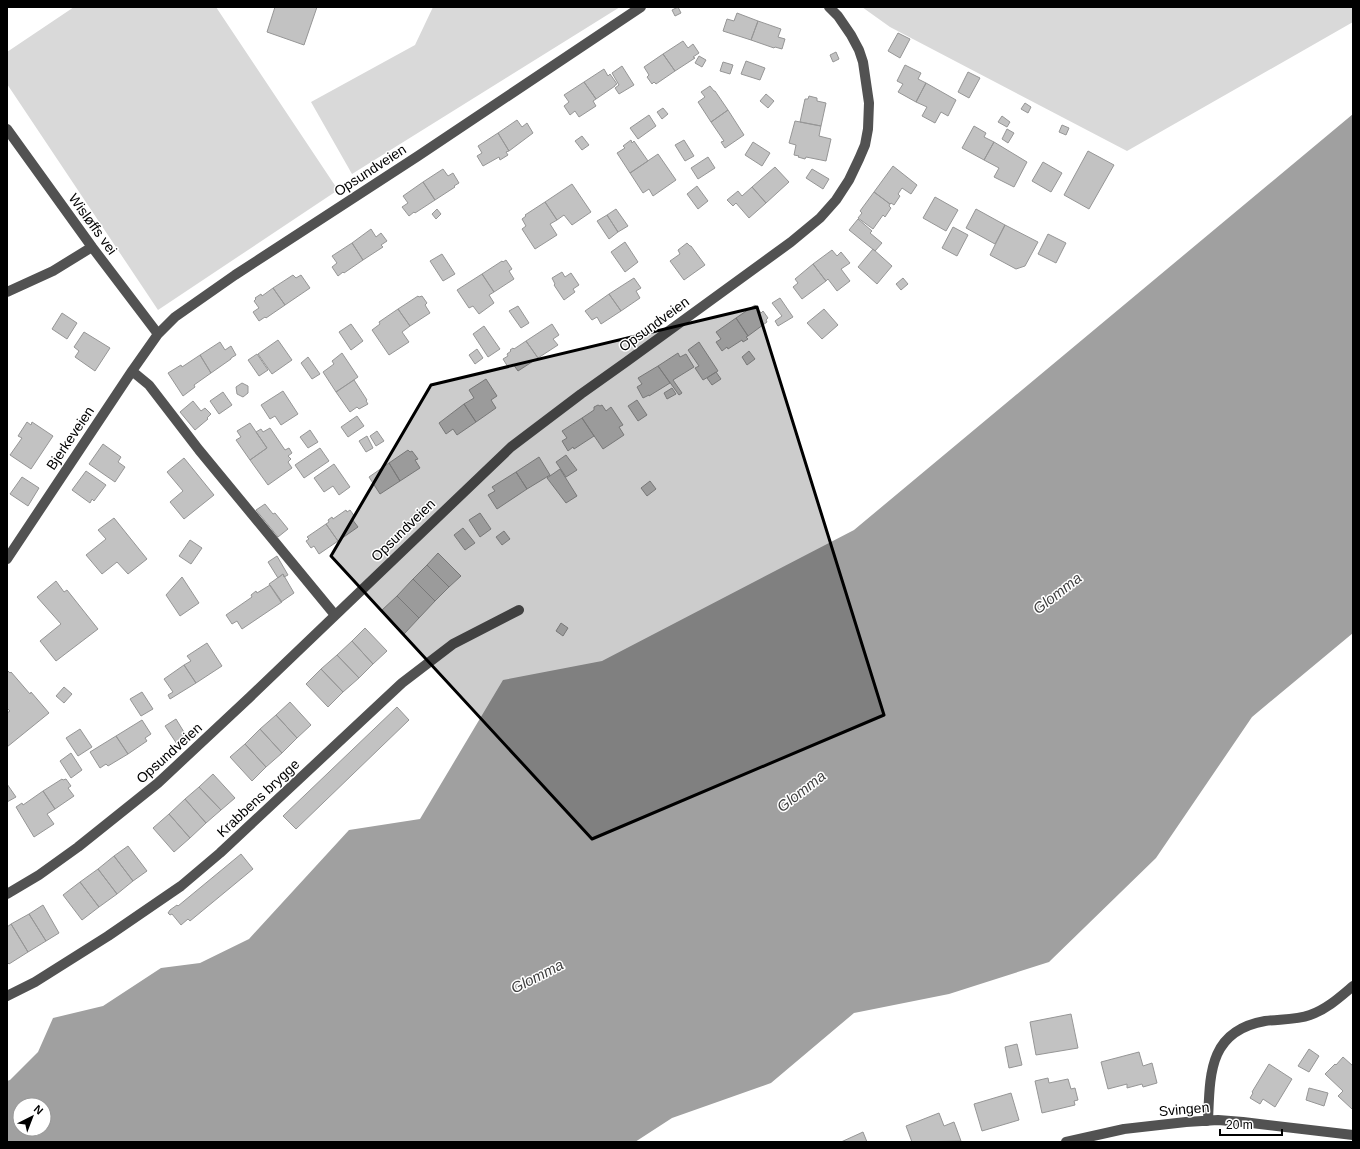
<svg xmlns="http://www.w3.org/2000/svg" width="1360" height="1149" font-family="Helvetica,sans-serif">
	<rect width="100%" height="100%" fill="#fff"/>
	<path fill="#d9d9d9" d="M74,7H216L338,190L158,310L7,84V52Z
		M433,7H620L352,174L311,102L415,45Z
		M862,7H1353V22L1127,151L890,27Z"/>
	<path fill="#a0a0a0" fill-rule="evenodd" d="M1353,114V633L1252,717L1156,858L1049,962L949,994L854,1013L771,1083L672,1118L635,1142H7V1081L10,1080L38,1052L53,1018L103,1006L161,968L200,963L249,939L349,830L420,819L503,680L602,661L854,530ZM20,1105H44V1129H20Z"/>
	<path fill="#c2c2c2" stroke="#969696" d="M275,7H317L304,45L267,32Z
		M678,7L681,13L675,16L672,10Z
		M737,13L758,21L751,40L723,31L727,19L734,21Z
		M758,21L781,29L778,37L785,39L782,49L775,47L774,48L751,40Z
		M898,33L910,39L900,58L888,51Z
		M683,41L688,48L693,44L699,53L693,57L695,58L675,71L663,54Z
		M836,52L839,59L833,62L830,55Z
		M663,54L675,71L656,84L654,82L652,84L647,77L649,75L644,67Z
		M699,56L706,60L702,67L695,63Z
		M746,61L765,68L760,80L741,74Z
		M723,62L733,65L730,74L720,71Z
		M905,65L921,73L918,79L926,83L916,102L898,92L903,84L897,81Z
		M622,66L634,85L619,94L615,88L619,85L612,73Z
		M604,69L608,76L610,74L617,84L615,85V86L596,99L584,82Z
		M968,72L980,78L969,98L958,92Z
		M584,82L596,99L593,101L596,106L579,117L575,111L570,115L564,106L569,102L564,95Z
		M926,83L956,100L948,116L941,112L935,123L922,116L927,107L916,102Z
		M710,86L714,91H715L728,110L711,122L698,102L705,97L701,92Z
		M766,94L774,101L768,108L760,101Z
		M809,96L817,98V101L826,103L821,126L800,122L805,99H808Z
		M1025,103L1031,107L1028,113L1021,109Z
		M663,108L668,114L662,119L657,112Z
		M728,110L744,135L725,148L721,142L724,141L711,122Z
		M649,115L656,126L638,139L630,128Z
		M1002,116L1010,122L1007,127L998,122Z
		M517,120L522,127L527,123L533,133L509,151L498,133Z
		M795,121L821,126L819,136L831,139L826,161L806,157L805,159L798,157L799,156L794,155L796,145L789,143Z
		M1062,125L1069,128L1066,135L1059,132Z
		M974,126L986,133L984,137L994,142L984,160L962,148Z
		M1007,129L1014,133L1008,143L1002,139Z
		M498,133L509,151L506,152L508,155L500,160L499,157L483,166L477,156L482,153L478,146Z
		M582,136L589,145L582,150L575,141Z
		M631,140L632,143L634,141L648,161L630,173L617,153L625,148L623,146Z
		M684,140L694,156L685,161L675,145Z
		M753,142L770,153L762,166L745,155Z
		M994,142L1027,162L1014,187L994,177L999,168L984,160Z
		M1088,151L1114,165L1089,209L1064,195Z
		M658,154L676,180L653,196L649,189L643,193L630,173Z
		M708,157L715,168L698,179L691,168Z
		M1043,162L1062,173L1051,192L1032,181Z
		M893,166L917,185L911,194L902,188L898,194L900,196L894,205L891,203L890,204L874,192Z
		M775,167L789,182L766,203L752,187Z
		M443,169L448,176L453,173L459,183L454,186L455,187L435,200L423,182Z
		M812,169L829,179L823,189L806,178Z
		M423,182L435,200L415,213L414,212L409,216L402,207L408,203L403,196Z
		M572,184L591,212L572,225L564,215L557,220L545,202Z
		M697,186L708,201L698,209L687,194Z
		M752,187L766,203L749,218L736,203L733,206L727,200L738,191L742,196Z
		M874,192L890,204L889,206L891,208L885,217L883,215L873,229L858,218L862,213L860,211Z
		M935,197L958,210L946,231L923,218Z
		M545,202L557,220L550,224L557,235L535,249L522,229L526,226L522,219L526,216L525,215Z
		M437,209L441,214L436,219L432,214Z
		M616,209L628,226L618,232L607,215Z
		M976,209L1005,225L995,244L966,228Z
		M607,215L618,232L609,239L597,221Z
		M858,219L872,231L870,233L882,243L875,251L849,230Z
		M1005,225L1038,242L1025,266L1016,269L990,255Z
		M953,227L968,235L957,256L942,248Z
		M371,229L376,237L381,233L387,241L381,245L383,247L363,260L352,243Z
		M1048,234L1066,243L1056,263L1038,254Z
		M625,242L638,262L625,272L611,252Z
		M352,243L363,260L344,273L343,272L338,276L332,267L337,263L332,256Z
		M687,243L690,246H691L705,265L684,280L670,261L680,254L678,250Z
		M873,249L892,266L877,284L858,267Z
		M832,250L837,256L841,252L850,263L841,269L850,281L837,291L828,279L826,281L813,264Z
		M442,254L455,274L443,281L430,261Z
		M506,260L512,269L509,271L514,279L494,292L482,274L502,261L503,262Z
		M813,264L826,281L802,299L793,287L798,283L795,279Z
		M562,272L565,277L571,273L579,285L573,289L575,292L564,300L554,285L555,284L552,278Z
		M482,274L494,292L489,295L494,303L479,314L473,306L469,308L457,290Z
		M293,275L296,278L301,275L310,288L285,305L273,288Z
		M634,278L641,288L636,291L640,298L621,311L609,294Z
		M903,278L908,284L901,290L896,284Z
		M273,288L285,305L266,318L265,317L259,321L253,312L259,308L254,301L256,299L255,298L261,294L262,296Z
		M609,294L621,311L601,324L597,317L592,320L585,311Z
		M418,296L419,297L422,296L427,303L425,305L430,313L410,326L398,309Z
		M780,298L793,317L778,326L775,321L782,316L772,303Z
		M755,305L761,313L763,311L768,318L766,320L767,322L748,336L736,318Z
		M518,306L529,323L521,328L509,311Z
		M398,309L410,326L402,332L409,342L389,355L372,330L380,324L379,322Z
		M824,309L838,325L822,339L807,323Z
		M62,313L77,323L67,339L52,329Z
		M736,318L748,336L746,337L748,339L743,342L742,340L728,349L727,347L722,351L716,342L721,339L716,332Z
		M351,324L363,341L351,350L339,332Z
		M552,324L559,335L553,339L558,345L538,358L526,341Z
		M484,326L500,349L488,357L473,334Z
		M84,332L110,348L95,371L75,357L79,351L74,347Z
		M278,340L292,360L272,374L258,354Z
		M526,341L538,358L518,371L513,364L508,367L503,359L508,356L507,354L511,351L510,350L513,348L514,349Z
		M220,342L225,350L231,346L236,355L231,358V359L211,373L200,355Z
		M699,342L718,371L703,380L695,368L699,366L688,350Z
		M477,349L483,358L475,364L469,355Z
		M749,351L755,359L747,365L742,357Z
		M342,353L358,377L336,392L323,372L334,364L332,361Z
		M678,353L680,357L686,354L694,367L673,380L682,393L679,395L658,366Z
		M257,354L268,370L259,376L248,360Z
		M200,355L211,373L194,385L195,387L183,396L168,373L181,365L182,367Z
		M308,357L320,374L312,379L301,363Z
		M658,366L670,383L649,396V395L643,398L637,387L642,384L638,378Z
		M716,372L721,379L712,385L707,378Z
		M486,379L497,396L491,400L496,408L476,422L464,404L474,398L469,390Z
		M354,380L367,400L366,401L368,404L359,409L357,407L350,412L336,392Z
		M242,383L248,386V393L243,397L237,394L236,387Z
		M672,388L676,394L667,399L664,393Z
		M283,391L298,414L281,425L275,416L270,419L261,405Z
		M223,392L232,405L219,414L210,401Z
		M637,400L647,415L638,421L628,406Z
		M193,401L201,411L205,408L211,414L207,418L208,419L195,430L180,412Z
		M464,404L476,422L457,435L453,429L446,434L439,423Z
		M598,405L600,406L602,405L606,411L611,407L623,425L619,427L624,435L603,449L582,418L594,410V407Z
		M357,416L364,426L348,437L341,427Z
		M582,418L594,436L574,449L573,447L568,451L562,441L567,438L562,431Z
		M27,422L31,425L32,422L53,436L31,469L10,455L22,438L18,436Z
		M250,423L267,448L250,460L236,440L241,437L237,431Z
		M270,428L285,450L289,448L292,453L288,456L291,459L288,462L292,468L268,485L250,460L267,448L256,432L261,429L263,432Z
		M310,430L318,442L308,448L300,437Z
		M377,431L384,441L376,446L370,436Z
		M367,436L373,448L366,452L359,441Z
		M103,444L121,457L118,462L125,467L115,482L89,464Z
		M320,448L329,461L304,478L295,465Z
		M408,450L410,452L412,451L418,459L415,460L420,468L400,481L389,463Z
		M566,455L577,470L566,477L556,462Z
		M539,457L550,475L527,489L516,472Z
		M184,458L214,495L184,519L170,502L183,491L167,472Z
		M389,463L400,481L380,494L369,477Z
		M334,464L350,487L339,495L333,486L324,492L314,478Z
		M560,469L577,496L566,503L547,478Z
		M86,471L106,485L94,501L92,499L90,503L72,490Z
		M516,472L527,489L497,509L488,495L495,491L492,487Z
		M22,477L39,488L28,506L10,494Z
		M650,481L656,489L647,496L641,488Z
		M265,504L273,514L275,513L288,529L278,537L256,510Z
		M346,510L347,512L350,510L355,517L352,519L358,527L338,541L326,524L329,522L328,520L332,517L333,519Z
		M480,513L491,529L480,537L469,520Z
		M114,518L147,559L128,574L117,562L102,574L86,555L106,539L98,530Z
		M326,524L338,541L319,554L314,546L311,548L306,541L309,539L307,537Z
		M463,528L475,543L465,550L454,535Z
		M504,531L510,539L502,545L496,537Z
		M190,540L202,548L191,564L179,556Z
		M438,553L461,576L449,587L427,565Z
		M277,556L288,575L284,577L283,574L278,578L268,562Z
		M427,565L449,587L435,601L413,579Z
		M283,574L294,593L281,602L269,584Z
		M182,577L199,603L180,616L166,595Z
		M413,579L435,601L419,618L397,596Z
		M56,581L64,592L67,590L98,629L56,661L40,641L61,624L37,597Z
		M270,585L282,602L242,629L237,621L232,624L226,615L252,597L251,595L256,591L257,593Z
		M397,596L419,618L404,634L381,611Z
		M561,623L568,628L563,636L556,631Z
		M365,628L387,651L373,664L352,641Z
		M352,641L373,664L359,678L337,655Z
		M207,643L222,666L196,683L184,665L191,661L187,656Z
		M337,655L359,678L343,692L321,669Z
		M184,665L196,683L170,699L168,695L173,692L164,679Z
		M321,669L343,692L328,707L306,684Z
		M7,670L10,673L11,672L30,694L31,692L49,713L7,747V713L10,711L7,708Z
		M64,687L72,694L64,703L56,696Z
		M142,692L153,709L141,716L130,699Z
		M290,702L311,725L297,738L276,715Z
		M397,707L409,720L296,829L283,816Z
		M276,715L297,738L282,753L260,729Z
		M176,719L187,737L177,744L165,726Z
		M142,720L151,734L145,738L147,741L128,754L116,736Z
		M80,729L92,747L78,756L66,738Z
		M260,729L282,753L266,767L245,744Z
		M116,736L128,754L108,766L106,764L100,768L90,752Z
		M245,744L266,767L252,781L230,757Z
		M71,753L82,770L71,778L60,761Z
		M213,774L235,798L221,810L199,787Z
		M62,779L63,780L66,779L71,786L68,788L74,796L55,809L43,791Z
		M7,784L16,797L7,802Z
		M199,787L221,810L206,823L185,799Z
		M43,791L55,809L47,814L54,824L34,837L16,807L22,803L23,805Z
		M185,799L206,823L190,838L169,814Z
		M169,814L190,838L174,852L153,828Z
		M128,846L147,871L133,881L114,856Z
		M241,854L253,869L190,921L188,919L181,925L172,914L170,915L168,913L170,910L177,905L178,906Z
		M114,856L133,881L117,894L98,869Z
		M98,869L117,894L99,907L80,882Z
		M80,882L99,907L82,920L63,895Z
		M43,905L59,933L46,941L29,914Z
		M29,914L46,941L28,952L11,924Z
		M11,924L28,952L9,964L7,962V927Z
		M1071,1014L1078,1048L1036,1055L1030,1022Z
		M1017,1044L1022,1065L1009,1068L1005,1047Z
		M1309,1049L1319,1056L1309,1072L1298,1066Z
		M1139,1052L1143,1066L1152,1063L1157,1083L1143,1087L1142,1084L1127,1088V1084L1108,1089L1101,1062Z
		M1343,1057L1353,1066V1108L1352,1109L1338,1096L1343,1091L1325,1074L1335,1064L1336,1065Z
		M1269,1064L1292,1079L1275,1107L1263,1099L1260,1104L1250,1098L1253,1093L1252,1092Z
		M1048,1078L1049,1083L1068,1079L1071,1089L1075,1088L1078,1100L1074,1101L1075,1105L1042,1113L1035,1081Z
		M1309,1088L1328,1093L1324,1106L1306,1100Z
		M1011,1093L1019,1120L982,1131L974,1104Z
		M939,1113L944,1126L954,1122L961,1141L912,1142L906,1126Z
		M863,1132L867,1142H841Z"/>
	<g fill="none" stroke-linecap="round" stroke-linejoin="round">
		<path stroke="#525252" stroke-width="10" d="M7,129L92,247L158,334
			M7,292L53,271L92,247
			M132,371L149,385L199,450L335,615
			M7,559L132,371L158,334L175,317L235,275L418,156L641,7
			M7,894L39,875L78,847L158,783L250,697L511,447L581,394L626,362L791,242L820,218L836,200L849,180L859,159L865,145L868,129L869,103L863,62L859,50L851,35L838,16L829,7
			M7,996L35,982L108,936L181,886L220,853L402,683L453,644L519,610
			M1208,1121C1210,1075 1208,1031 1265,1021C1280,1019 1296,1020 1310,1015C1327,1009 1340,997 1353,986
			M1066,1142L1124,1129L1186,1122L1218,1120L1243,1122L1353,1135"/>
	</g>
	<path fill="#000" fill-opacity="0.2" stroke="#000" stroke-width="3" stroke-linejoin="round" d="M757,307L884,715L592,839L331,556L431,385Z"/>
	<g text-anchor="middle" dominant-baseline="central" stroke-width="3" stroke-linejoin="round" paint-order="stroke">
		<g font-size="14" fill="#000" stroke="#fff">
			<text transform="translate(370 170) rotate(-33)">Opsundveien</text>
			<text transform="translate(93 224) rotate(54)">Wisløffs vei</text>
			<text transform="translate(654 324) rotate(-36)">Opsundveien</text>
			<text transform="translate(70 438) rotate(-56)">Bjerkeveien</text>
			<text transform="translate(403 530) rotate(-44)">Opsundveien</text>
			<text transform="translate(169 753) rotate(-42)">Opsundveien</text>
			<text transform="translate(258 798) rotate(-43)">Krabbens brygge</text>
			<text transform="translate(1184 1109) rotate(-5)">Svingen</text>
		</g>
		<g font-size="15" font-style="italic" fill="#414141" stroke="#fff">
			<text transform="translate(1057 593) rotate(-38)">Glomma</text>
			<text transform="translate(801 791) rotate(-38)">Glomma</text>
			<text transform="translate(537 976) rotate(-27)">Glomma</text>
		</g>
	</g>
	<rect width="1360" height="1149" fill="none" stroke="#000000" stroke-width="16"/>
	<g transform="translate(32 1117) rotate(42)"><circle r="19" fill="#ffffff" stroke="#999999"/>
	<path d="M0-3L7 15L0 10L-7 15Z" fill="#000000"/>
	<text y="-6" font-size="11" font-weight="bold" text-anchor="middle" fill="#000000">N</text>
	</g>
	<path d="M1220 1129v6h62v-6" fill="none" stroke="#000000" stroke-width="2"/>
	<text x="1226" y="1129" font-size="12" fill="#000000" stroke="#ffffff" stroke-width="3" paint-order="stroke">20 m</text>
</svg>
